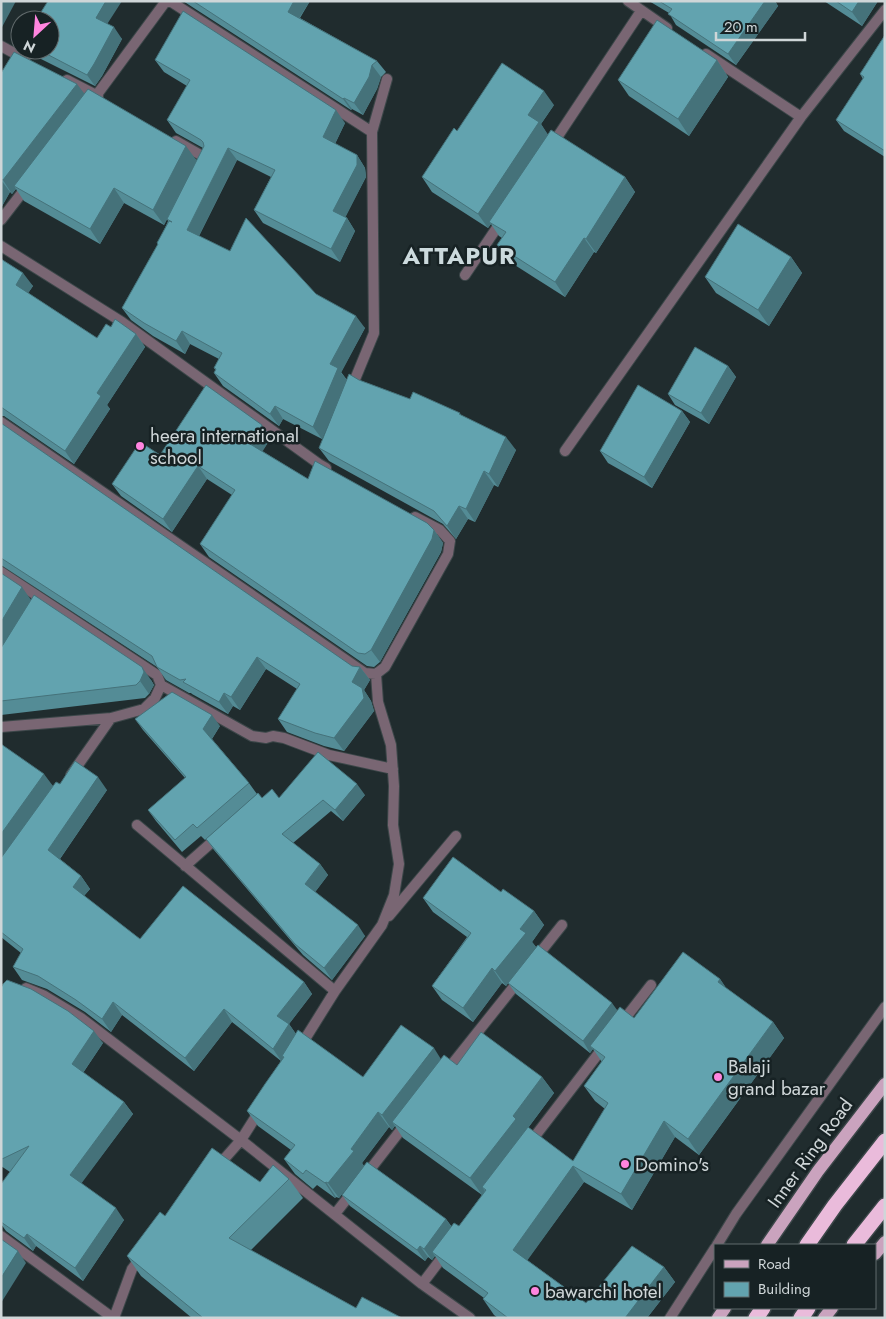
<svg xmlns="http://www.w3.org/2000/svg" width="886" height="1319" font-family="Jost,sans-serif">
	<rect width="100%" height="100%" fill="#202c2e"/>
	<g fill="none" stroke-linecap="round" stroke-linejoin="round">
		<defs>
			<path id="minor" d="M170,1L372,132
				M628,1L667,28
				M1,46L25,59
				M706,54L801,117
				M67,80L98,96
				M93,100L166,1
				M176,141L206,158L203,163
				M552,145L641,11
				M1,220L28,185
				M1,246L122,322L319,464L326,468
				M465,275L502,220
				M351,389L374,333L372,132L387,79
				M1,422L365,673L376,674
				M565,451L801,117L885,10
				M1,572L157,675L161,685L155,698L144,709L111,718L1,727
				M161,685L252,736L266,738L273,736L284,738L329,755L393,769
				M71,775L111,718
				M137,825L335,991
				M185,866L220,835
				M389,916L456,836
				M535,959L562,925
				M26,988L43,995L81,1018L241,1140L422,1284L470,1318
				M620,1025L651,985
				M300,1047L335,991L382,925L394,895L399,864L393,825L394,786L391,745L378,702L376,674L385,667L448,554L450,541L440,530L415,517
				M445,1073L520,979
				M529,1144L605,1045
				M218,1166L241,1140L260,1110
				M365,1176L407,1122
				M335,1214L353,1191
				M1,1236L113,1318
				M422,1284L447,1251
				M114,1318L132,1269L141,1257"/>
			<path id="tertiary" d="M717,1245L736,1214L885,1007
				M670,1318L715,1248"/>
			<path id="primary" d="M767,1245L818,1171L885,1084
				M875,1254L885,1242
				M718,1318L725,1308
				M824,1318L832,1308"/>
			<path id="motorway" d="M807,1245L835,1205L885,1141
				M854,1245L885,1206
				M756,1318L763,1308
				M801,1318L808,1308"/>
		</defs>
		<use href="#minor" stroke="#3c4749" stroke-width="12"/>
		<use href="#tertiary" stroke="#3c4749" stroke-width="12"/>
		<use href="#primary" stroke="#3c4749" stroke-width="15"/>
		<use href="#motorway" stroke="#3c4749" stroke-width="18"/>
		<use href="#minor" stroke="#796673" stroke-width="10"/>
		<use href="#tertiary" stroke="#796673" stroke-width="10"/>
		<use href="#primary" stroke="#caa3be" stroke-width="12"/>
		<use href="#motorway" stroke="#eabbdb" stroke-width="15"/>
	</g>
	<path fill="#548c96" d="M183,1H310L300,18L377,61L386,72L381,77L377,89L363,115L352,109L351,110Z
		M649,1H775L778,6L736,65L676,25L669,13Z
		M824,1H878L862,26Z
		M107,24L122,39L102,76L95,86L31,54L28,50H50Z
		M885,35V157L844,131L836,120L863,79L860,74Z
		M155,60L345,123L335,144L357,155L365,168L366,177L345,217L347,218L355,231L340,262L263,223L254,210L271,177L237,160L199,236L316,294L365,328L341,372L347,380L322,439L283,419L279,426L223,386L214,373L216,371L214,368L219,359L190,344L185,354L153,336L131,320L122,308L158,244L168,221L167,219L179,196L164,225L124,203L100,244L24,201L16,189L12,194L10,192L1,208V73L84,94L197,160L203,148L176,133L167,120L187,86L164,72Z
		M717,60L728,77L689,136L629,96L618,80Z
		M554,105L541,124L547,134L625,177L635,192L596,253L594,252L565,297L507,260L497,245L502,238L499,236L491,224L488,228L432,192L422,177L457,131Z
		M791,257L802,273L769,326L716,293L705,277Z
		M1,259L33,286L28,293L97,338L111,327L136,334L145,347L107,405L110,409L74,464L4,416H1Z
		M728,366L736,377L709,424L675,405L668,394Z
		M359,380L410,399L460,413L461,416L516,450L498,487L494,485L475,522L468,519L456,539L443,524L329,461L319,448Z
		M682,411L690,422L652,488L608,463L600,451Z
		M1,423L352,666L360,667L370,680L364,690L371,701L374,711L344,751L324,746L287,732L278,719L297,689L266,669L240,710L233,706L228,714L192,694L191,693H189L166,680L157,667L1,565Z
		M271,438L262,451L308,479L434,530L443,543L441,552L380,662L374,667L367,666L209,557L200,544L232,495L207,479L172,532L121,496L112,484L160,455Z
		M1,573L31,600L151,680L154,685L149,694L145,698L1,715Z
		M135,719L220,726L212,739L249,783L257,794L205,840L201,836L182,852L156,821L148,810L185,778L143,730Z
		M1,744L53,786L60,784L107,790L60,859L81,876L90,889L84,896L140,939L304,982L312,994L289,1024L296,1034L363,1077L441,1059L457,1065L542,1077L554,1093L528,1128L573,1161L605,1109L595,1101L584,1086L602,1062L593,1049L590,1053L516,994L508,983L617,1010L634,1018L720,979L726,988L773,1022L784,1038L699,1155L675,1137L632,1210L584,1182L527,1260L586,1303L664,1267L675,1282L647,1318H498L494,1315L483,1299L484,1298L443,1268L435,1256L432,1260L428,1257L425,1261L350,1206L342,1195L446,1219L452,1227L459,1226L482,1195L403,1138L395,1126L392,1130L389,1127L362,1163L364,1166L339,1198L336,1197L335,1198L317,1185L313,1189L295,1174L284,1159L291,1150L258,1126L247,1111L281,1061L232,1022L194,1071L122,1015L111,1032L85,1012L47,989L22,980L13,967L21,953L1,937Z
		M365,795L343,821L331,811L293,843L320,864L328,875L315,892L365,936L332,980L303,955L214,850L206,839L262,798Z
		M501,892L534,911L544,925L532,942L536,947L506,986L502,983L473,1022L442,1000L432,986L467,937L433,912L423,898Z
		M1,988L103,1043L83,1073L124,1102L133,1114L81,1183L124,1220L83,1281L36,1246L33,1251L6,1231L1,1224V1184L10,1172L1,1166Z
		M289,1179L303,1198L251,1250L356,1308L402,1318H192L141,1276L127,1256L165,1216L260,1182Z"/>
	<path fill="#45727a" d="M1,1H16L1,29Z
		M106,1H122L104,29L96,18Z
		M294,1H310L296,23L288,12Z
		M765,1H775L778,6L736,65L728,54Z
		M859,1H878L862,26L852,12Z
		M114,27L122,39L102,76L95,86L87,75Z
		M717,60L728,77L689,136L678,119Z
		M372,65L381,77L377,89L363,115L354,103Z
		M77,84L87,97L14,186L16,189L12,194L3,180Z
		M544,91L554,105L541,124L549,136L489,222L491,224L488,228L478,214L528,115Z
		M344,98L352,109L351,110L343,99Z
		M336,110L345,123L332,150L323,137Z
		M186,146L197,161L164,225L153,210Z
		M228,148L237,160L196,242L187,230Z
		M357,155L365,168L366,177L342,224L333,211Z
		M625,177L635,192L596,253L586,239Z
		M1,180L10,192L1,208Z
		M114,188L124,203L100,244L90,229Z
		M347,218L355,231L340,262L331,249Z
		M584,238L594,252L565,297L555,282Z
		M791,257L802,273L769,326L758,310Z
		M23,273L33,286L25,298L16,285Z
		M356,316L365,328L341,373L347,380L322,439L313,427L330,364Z
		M182,331L190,344L185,354L176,341Z
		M136,334L145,347L107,405L110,409L74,464L65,451L97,393Z
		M728,366L736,377L709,424L701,413Z
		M275,406L283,419L279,426L270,414Z
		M682,411L690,422L652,488L644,477Z
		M262,425L271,438L259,457L250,444Z
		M506,437L516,450L498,487L489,474Z
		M198,466L207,479L172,532L163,519Z
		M484,471L494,485L475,522L466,509Z
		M459,506L468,519L456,539L447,526Z
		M434,530L443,543L441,552L380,662L371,650Z
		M22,587L31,600L1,649V622Z
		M257,657L266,669L240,710L231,697Z
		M142,667L151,680L154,685L149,694L140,681Z
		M360,667L370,680L364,690L371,701L374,711L344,751L334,738L352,682Z
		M224,693L233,706L228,714L219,702Z
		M212,715L220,726L211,740L203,729Z
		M44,774L53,786L1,859V834Z
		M98,777L107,790L57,863L48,850Z
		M357,784L365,795L343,821L335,810Z
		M320,864L328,875L313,895L305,884Z
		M81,876L90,889L81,899L73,887Z
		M534,911L544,925L532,942L536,947L506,986L495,971L520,929Z
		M358,925L365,936L332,980L324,968Z
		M492,968L502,983L473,1022L463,1008Z
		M720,979L731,995L718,982Z
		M304,982L312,994L286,1028L277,1016Z
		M113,1002L122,1015L111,1032L102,1019Z
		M612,1003L620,1014L590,1046L593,1049L590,1053L583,1041Z
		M224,1009L232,1022L194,1071L185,1058Z
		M773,1022L784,1038L699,1155L688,1139Z
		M289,1024L298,1037L282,1056L284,1058L282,1062L273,1049Z
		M94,1031L103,1043L80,1077L72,1064Z
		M434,1048L444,1064L392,1122L395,1126L392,1130L382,1115Z
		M542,1077L554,1093L525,1132L482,1187L485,1191L482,1195L470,1178L513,1116Z
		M124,1102L133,1114L78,1188L70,1175Z
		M378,1112L389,1127L362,1163L364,1166L339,1198L328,1183L351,1149Z
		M664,1121L675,1137L632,1210L621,1194Z
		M573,1166L584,1182L524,1265L513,1250Z
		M326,1182L336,1197L335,1198L325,1183Z
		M116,1208L124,1220L83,1281L75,1268Z
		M446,1219L454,1231L432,1252L435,1256L432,1260L424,1249Z
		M27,1234L36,1246L33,1251L24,1238Z
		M420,1246L428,1257L425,1261L417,1250Z
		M18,1251L26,1263L1,1303V1278Z
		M664,1267L675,1282L647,1318H625Z"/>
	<path fill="#62a3af" stroke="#45727a" d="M48,1H106L96,18L114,27L94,64L87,75L39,50H50V20H36Z
		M193,1H294L288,12L377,61L372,65L369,77L354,103L344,98L343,99Z
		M659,1H765L728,54L668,14L672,9Z
		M836,1H859L852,12Z
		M183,11L336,110L323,137L357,155V165L333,211L347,218L331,249L254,210L275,170L228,148L187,230L230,251L246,218L316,294L356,316L330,364L338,368L313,427L275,406L270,414L214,373L216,369L214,368L222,353L182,331L176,341L144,323L122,308L158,244L157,243L169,221L172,222L167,219L204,146L203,142L201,140L167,120L190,80L155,60Z
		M657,20L717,60L678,119L618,80Z
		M885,35V151L836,120L864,77L860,74Z
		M14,52L77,84L3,180L1,179V73Z
		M502,63L544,91L528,115L539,122L478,214L422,177L454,128L457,131Z
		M88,89L186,146L153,210L114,188L90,229L14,186Z
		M551,130L625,177L586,239L584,238L555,282L497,245L506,232L489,222Z
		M738,224L791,257L758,310L705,277Z
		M1,259L23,273L16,285L97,338L106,324L111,327L115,319L136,334L97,393L101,396L65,451L1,407Z
		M695,347L728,366L701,413L668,394Z
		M349,374L359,380L410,399L413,392L460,413L459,414L506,437L489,474L484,471L466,509L459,506L447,526L434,511L319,448Z
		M206,385L262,425L250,444L308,479L315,461L427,523L434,530L432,539L371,650L365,654L358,653L200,544L235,490L198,466L163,519L112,484L140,442L160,455Z
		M638,385L682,411L644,477L600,451Z
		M1,423L352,666L360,667L352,682L362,688L364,698L334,738L315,733L278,719L300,684L257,657L231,697L224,693L219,702L183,682L186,679L180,680L157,667L152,656L1,558Z
		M1,573L22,587L1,622Z
		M34,595L142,667L144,672L140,681L136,685L1,701V648Z
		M172,692L212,715L203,729L249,783L197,828L193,824L175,840L148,810L186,777L135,719Z
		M1,744L44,774L1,834Z
		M318,752L357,784L335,810L323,800L282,834L320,864L305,884L358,925L324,968L295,944L206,839L258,793L262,798L272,789L279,798Z
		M75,761L98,777L48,850L81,876L73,887L140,939L183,886L304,982L277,1016L289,1024L273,1049L224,1009L185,1058L113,1002L102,1019L76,1000L38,976L13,967L23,949L1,932V858L56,782L60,784Z
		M453,857L501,892L503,889L534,911L520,929L526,933L495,971L492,968L463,1008L432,986L471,933L423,898Z
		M538,945L612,1003L583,1041L508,983Z
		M683,952L720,979L718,982L773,1022L688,1139L664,1121L621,1194L573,1166L513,1250L586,1303L632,1246L664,1267L625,1318H508L483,1299L488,1293L432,1252L454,1223L459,1226L486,1190L482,1187L528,1127L573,1161L608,1103L584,1086L605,1057L590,1046L620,1007L634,1018Z
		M7,980L31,989L68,1011L94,1031L72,1064L124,1102L70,1175L116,1208L75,1268L27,1234L24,1238L1,1222V1184L29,1146L2,1159H1V988L3,984Z
		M401,1025L434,1048L382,1115L378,1112L351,1149L354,1151L328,1183L326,1182L325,1183L306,1170L303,1174L284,1159L295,1145L247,1111L265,1084L284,1057L282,1056L298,1030L363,1077Z
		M481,1032L542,1077L513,1116L516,1119L470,1178L392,1122L444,1055L457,1065Z
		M212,1148L260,1182L273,1165L289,1179L229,1238L356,1308L362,1297L402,1318H203L127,1256L160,1212L165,1216Z
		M367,1162L446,1219L424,1249L420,1246L417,1250L342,1195Z
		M1,1239L18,1251L1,1278Z"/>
	<g fill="#ff85df" stroke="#172224" stroke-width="2">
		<circle cx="140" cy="446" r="5"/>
		<circle cx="718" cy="1077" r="5"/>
		<circle cx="625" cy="1164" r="5"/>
		<circle cx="535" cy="1291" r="5"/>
	</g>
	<g text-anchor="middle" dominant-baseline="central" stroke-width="5" stroke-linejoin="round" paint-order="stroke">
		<g font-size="19" fill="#cfd6d8" stroke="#172224" text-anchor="start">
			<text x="150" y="435">heera international<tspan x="150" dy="22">school</tspan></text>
			<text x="728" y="1066">Balaji<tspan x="728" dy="22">grand bazar</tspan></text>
			<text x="635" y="1164">Domino's</text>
			<text x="545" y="1291">bawarchi hotel</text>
		</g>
		<g font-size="19" fill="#cfd6d8" stroke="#172224">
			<text transform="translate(810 1153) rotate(-54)">Inner Ring Road</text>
		</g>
		<g font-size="24" font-weight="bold" letter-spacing="1" fill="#ccdadd" stroke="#172224">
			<text x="459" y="255">ATTAPUR</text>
		</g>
	</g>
	<rect width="886" height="1319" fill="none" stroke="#cfd6d8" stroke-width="5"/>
	<rect x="714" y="1244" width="162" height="65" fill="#172224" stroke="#616a6c"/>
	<rect x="724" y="1260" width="25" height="8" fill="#caa3be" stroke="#616a6c"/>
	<text x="758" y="1269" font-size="15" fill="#cfd6d8">Road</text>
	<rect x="724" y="1282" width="25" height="15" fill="#62a3af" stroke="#616a6c"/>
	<text x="758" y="1294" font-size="15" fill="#cfd6d8">Building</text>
	<g transform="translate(35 35) rotate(206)"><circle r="24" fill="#172224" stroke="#616a6c"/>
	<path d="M0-4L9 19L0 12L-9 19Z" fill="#ff85df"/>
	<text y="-8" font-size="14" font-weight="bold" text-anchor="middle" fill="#cfd6d8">N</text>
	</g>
	<path d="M716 32v8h89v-8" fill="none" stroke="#cfd6d8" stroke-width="2.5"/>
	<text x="724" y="32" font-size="15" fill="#cfd6d8" stroke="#172224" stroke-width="4" paint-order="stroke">20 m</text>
</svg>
